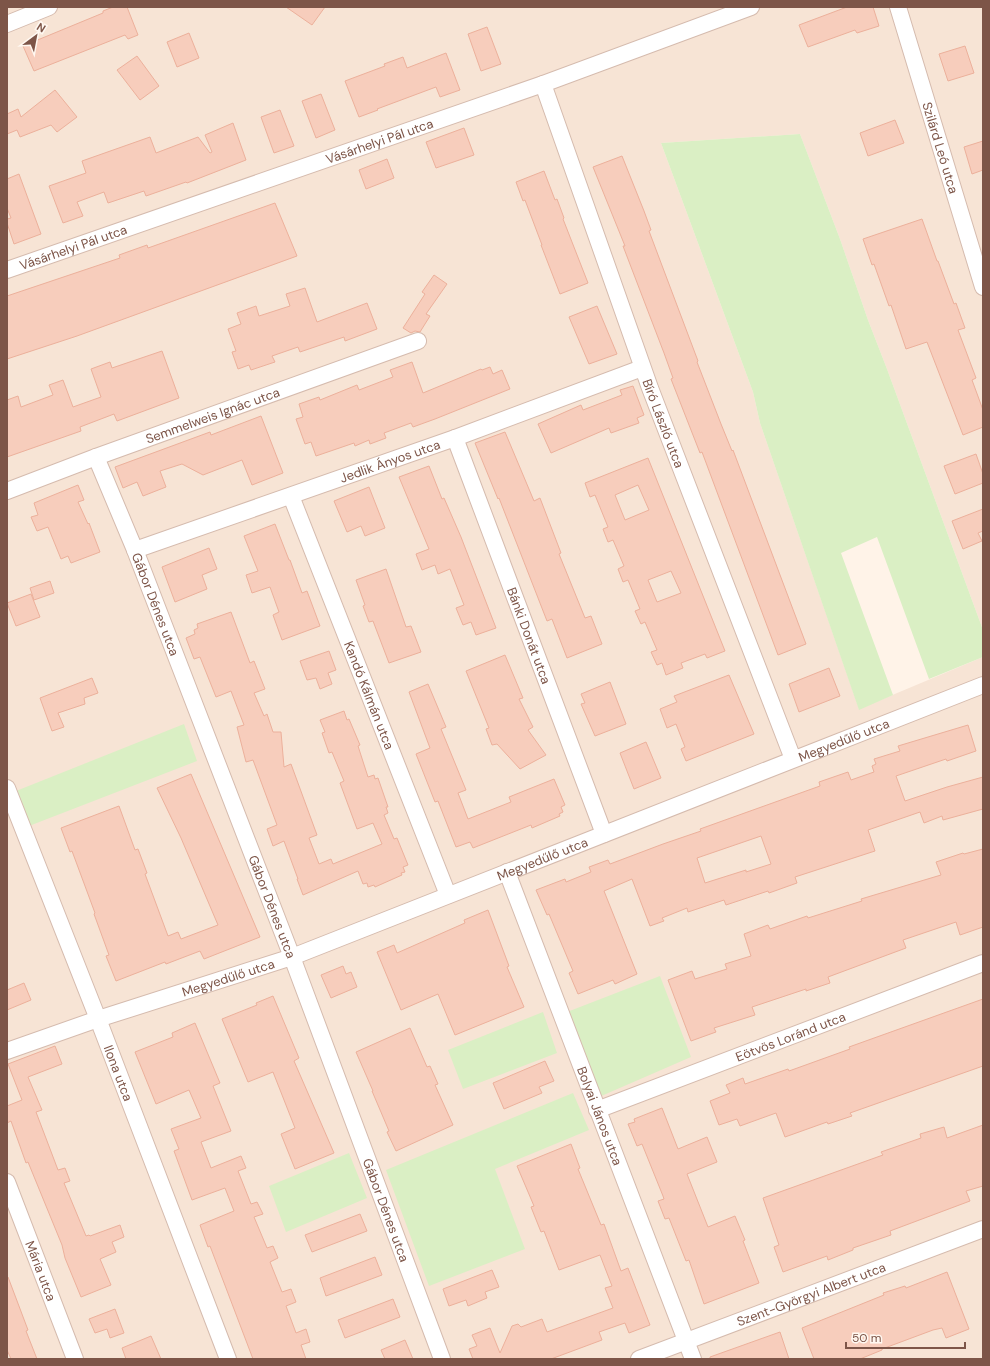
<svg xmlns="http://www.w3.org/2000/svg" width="990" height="1366" font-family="'DM Sans',sans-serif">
	<rect width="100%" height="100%" fill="#fff3e8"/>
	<path fill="#f7e4d5" d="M7,7H983V630L887,369L868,320L840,239L800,134L661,143L753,392L760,423L859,709L983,657V1359H7Z"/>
	<path fill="#daefc4" d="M800,134L840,239L868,320L887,369L983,630V657L929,679L877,537L841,553L893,695L859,710L760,423L753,392L661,143Z
		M184,724L197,761L29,826L16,791Z
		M660,976L691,1057L599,1097L567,1012Z
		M543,1012L557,1053L463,1089L448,1050Z
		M573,1093L589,1130L495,1169L525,1249L429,1286L386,1170Z
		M349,1153L367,1198L286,1232L269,1186Z"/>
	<path fill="#f7cdbc" stroke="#ecb09b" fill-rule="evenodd" d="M113,7H127L138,35L128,39L125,35L34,71L23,46L103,13V11Z
		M286,7H325L312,25Z
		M847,7H873L879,26L857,33L855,30L808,47L799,25Z
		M487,27L501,64L481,71L468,34Z
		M189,33L199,58L177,67L167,42Z
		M965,46L974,73L948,81L939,54Z
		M446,53L460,90L440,97L436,87L377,109L378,110L359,117L345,81L385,66L384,64L403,57L407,68Z
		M137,56L159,86L140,100L117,70Z
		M55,90L77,117L57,132L51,125L20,137L17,130L7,134V114L18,109L21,117Z
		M321,94L335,130L316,138L302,101Z
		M280,110L294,146L274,153L261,117Z
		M895,120L904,143L868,156L860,133Z
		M233,123L246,160L187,183L186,182L146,196L144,191L108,203L104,192L77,202L83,216L63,223L49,186L86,173L82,161L150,137L156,153L198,137L210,153L212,152L205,135Z
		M464,128L474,155L436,168L426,142Z
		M983,141V170L972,174L964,147Z
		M622,156L644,211L651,230L649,231L698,361L697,362L721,424L732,451L733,450L806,644L778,655L702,452L700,453L671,379L673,378L664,353L623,246H625L593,167Z
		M387,159L394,178L366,189L359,170Z
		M544,171L555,200L557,199L564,218L563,219L588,283L560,294L541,245H542L525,200L523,201L516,182Z
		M19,174L41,234L14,244L7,223V219L11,218L7,208V179Z
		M275,203L297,256L77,336L7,359V296L120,258L119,255L147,245L148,248Z
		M922,219L937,261H938L954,304L956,303L965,328L958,330L976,378L972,380L983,410V427L963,435L927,342L906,349L891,305L889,306L874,264L872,265L863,239Z
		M434,275L447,284L426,314L430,316L420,332L415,331L411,333L403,328L425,294L422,292Z
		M305,288L317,322L367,303L377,329L345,341L344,337L300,352L298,347L272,356L275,362L251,370L249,365L238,369L232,352L236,351L228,329L241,324L237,313L256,306L259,316L290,306L286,294Z
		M597,306L617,354L589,364L569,317Z
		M162,351L179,398L117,421L114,414L80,427L81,431L7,457V400L18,396L21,407L53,395L49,385L63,380L73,407L101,397L91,369L110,362L112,368Z
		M412,362L423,393L481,369L482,370L490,367L493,374L502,370L510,389L435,419L413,427L411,423L384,433L386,438L370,444L369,440L355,446L354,443L316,456L311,442L305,444L296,419L303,417L299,404L319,397L320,400L357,385L359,390L393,377L390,370Z
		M633,386L644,415L637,418L639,423L611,433L609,428L551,453L538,424L581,405L583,410L622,395L620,390Z
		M261,416L283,473L252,485L242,460L203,475L182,464L160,471L166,487L143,496L137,482L123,488L115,467L210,432L211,435Z
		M505,432L534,501L540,498L561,553L559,554L585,618L591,616L602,644L567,658L552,619L547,621L499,498L498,499L475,443Z
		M976,454L983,474V483L955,494L944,466Z
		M648,458L725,651L707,658L705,654L681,663L683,668L666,675L662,663L657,665L651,652L657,650L645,622L641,624L635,611L640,609L628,580L623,582L618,569L624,566L613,540L608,542L603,529L608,527L595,495L590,497L585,483ZM638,485L649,510L625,520L615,495ZM671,571L681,593L657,602L648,580Z
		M429,466L442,499L444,498L461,537L496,628L476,635L471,622L463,625L456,608L464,605L450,569L438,574L435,565L422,570L416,554L429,549L399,477Z
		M78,485L84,500L78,502L88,524L89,523L100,552L71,563L68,556L61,559L48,527L37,531L31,517L38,515L34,503Z
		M369,487L385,528L365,536L361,526L347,532L334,501Z
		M983,509V531L978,533L982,541L963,549L952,521Z
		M275,524L289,560H290L302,593L307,591L320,626L282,640L273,615L279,612L270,587L252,593L246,575L258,571L244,536Z
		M209,548L217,569L202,575L207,589L175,602L162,567Z
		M386,569L406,627L411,626L421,652L389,663L373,621L369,622L363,606L365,605L356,580Z
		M50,581L54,593L34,600L30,588Z
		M31,594L40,617L16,626L7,603Z
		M231,612L250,663L254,661L265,689L254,693L264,716L267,714L273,732H281L284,767L291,764L317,835L309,838L319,864L331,859L333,864L382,844L373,823L357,829L340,783L344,781L332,752L329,753L322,733L325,732L320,720L344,711L347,720L349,719L360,745L358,746L368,777L374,775L375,779L378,778L388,807H386L388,813L384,815L394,839L397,838L408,865L403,867L405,872L401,873L402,875L375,887L374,885L368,887L367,883L363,884L358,871L303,895L297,879H298L284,841L273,846L267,829L277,825L253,760L246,762L237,727L244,725L231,691L216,697L200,657L194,659L186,638L195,634L194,630L198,628L197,624Z
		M329,651L336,670L328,673L332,684L320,689L316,678L307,680L300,661Z
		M505,655L523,698L519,699L533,727L528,730L546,755L520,769L497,744L492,745L486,729L489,728L466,671Z
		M829,668L840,696L799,712L789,684Z
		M729,675L754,734L686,761L681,749L685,747L676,724L667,728L660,709L677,702L674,696Z
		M92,678L98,693L84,698L85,704L58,713L64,727L52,731L40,698Z
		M610,682L626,724L595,736L581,704L585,703L581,694Z
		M428,684L446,727L441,729L466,790L458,793L468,819L511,802L509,797L554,779L565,805L561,807L563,812L559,814L560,816L532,828L531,825L473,848L470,842L456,847L438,801L435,802L416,754L430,748L409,692Z
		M968,725L976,751L947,761L946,759L896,776L905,801L947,787L983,777V809L943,820L942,816L924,823L920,812L868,830L875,851L795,877L797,883L769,893L768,891L726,905L724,900L688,912L687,908L662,918L664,921L650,926L632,879L604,891L637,974L615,984L613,980L578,994L569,973L573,971L549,914L547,915L536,890L565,879L566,882L591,872L589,867L608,860L610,864L663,844L701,831L700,829L820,786L819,782L848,772L851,780L874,772L872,766L876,764L874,759L900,751L898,746ZM761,836L771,864L746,872V870L705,883L697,858Z
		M646,742L661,778L634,789L620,753Z
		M191,774L260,937L204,959L200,951L166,964L165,962L116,981L106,956L109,955L94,914L95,913L72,851L70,852L61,828L119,806L135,850L138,849L147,873L145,874L168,936L178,932L181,939L218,925L181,838L157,788Z
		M983,849V927L960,935L956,922L903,940L906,948L828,977L830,983L806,991V989L752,1007L755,1015L714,1028L716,1032L691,1041L668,980L692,971L695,979L727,969L725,964L751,956L744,934L768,925L770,929L807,916L808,918L862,901L861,899L941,875L936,862L963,853L964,854Z
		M488,910L509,966L507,967L524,1007L455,1035L438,994L401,1010L377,952L394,945L397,953L465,923L464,920Z
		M343,966L346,974L351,972L357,987L331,998L321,975Z
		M24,983L31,1000L7,1010V990Z
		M273,996L299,1058L294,1061L334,1153L295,1169L281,1134L295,1128L273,1072L248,1082L222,1019L257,1005L256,1003Z
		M983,999V1066L850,1113L852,1116L828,1124L827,1122L785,1137L776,1113L740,1126L737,1119L719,1125L710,1101L730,1093L726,1085L743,1078L745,1084L788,1069L789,1071L850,1049L849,1047Z
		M195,1023L220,1083L213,1086L231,1131L201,1142L211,1168L241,1156L246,1168L238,1171L251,1204L257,1202L263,1214L254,1217L267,1248L273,1246L278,1258L270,1262L282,1292L291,1289L296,1302L286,1306L296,1333L306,1329L310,1342L301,1345L306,1359H253L210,1246L208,1247L200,1225L234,1211L225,1188L192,1200L174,1151L179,1149L171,1129L201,1118L189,1090L156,1104L135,1052L173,1037L172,1033Z
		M410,1028L427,1067L430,1066L438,1084L435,1085L453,1125L396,1151L387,1132L389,1131L372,1091H373L356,1052Z
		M55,1046L62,1064L28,1077L42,1110L36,1112L58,1170L65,1168L70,1181L64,1183L86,1236L89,1235L90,1236L120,1225L124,1237L112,1242L116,1252L100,1259L111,1285L81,1297L65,1258L62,1245L28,1162L26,1163L11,1121L7,1123V1106L22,1100L8,1064Z
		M545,1061L554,1081L539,1087L542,1093L504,1109L493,1083Z
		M662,1108L678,1149L707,1137L717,1162L687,1174L708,1227L735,1216L745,1240L743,1241L759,1283L704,1304L689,1260L686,1261L669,1218L665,1219L658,1201L664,1199L663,1196L642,1144L637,1146L628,1124L635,1122L634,1119Z
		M983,1125V1186L966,1191L970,1201L890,1231L891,1235L853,1248V1250L828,1260L827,1256L783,1272L774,1247L779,1245L763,1198L883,1155L881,1152L921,1138L920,1134L944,1127L947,1138Z
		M571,1144L580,1168L578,1169L601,1225L604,1224L621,1271L628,1268L650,1325L629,1333L625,1323L599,1332L602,1340L551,1359H473L469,1349L477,1346L472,1335L490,1328L500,1353L512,1326L518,1324L521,1327L542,1319L547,1332L613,1308L605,1288L612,1286L600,1255L559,1270L544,1231L541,1232L531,1207L534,1206L517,1166Z
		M360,1214L367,1231L312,1252L305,1235Z
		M375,1257L382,1275L326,1296L320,1278Z
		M492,1270L499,1287L485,1292L487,1298L468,1306L466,1300L449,1306L443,1289Z
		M947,1272L969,1329L946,1338L942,1328L933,1330L882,1349V1350L860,1359H814L802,1328L884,1295L883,1293L905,1286L906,1288Z
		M8,1277L28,1330L26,1331L37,1359H11L7,1350V1278Z
		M393,1299L400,1317L345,1338L338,1320Z
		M115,1309L124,1333L110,1338L107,1329L95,1333L89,1319Z
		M780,1332L789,1359H710V1357Z
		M151,1336L161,1359H126L122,1348Z
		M405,1340L413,1359H385L381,1350Z"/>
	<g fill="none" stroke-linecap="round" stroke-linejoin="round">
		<defs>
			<g id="minor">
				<path id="s1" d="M898,7L983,287"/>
				<path d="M7,24L49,7"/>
				<path id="s2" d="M543,84L650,388L793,759"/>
				<path id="s3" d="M7,270L543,84L751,7"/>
				<path id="s4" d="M455,438L604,834"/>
				<path id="s5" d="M96,457L135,550L292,957L442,1359"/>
				<path id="s6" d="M7,491L96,457L418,341"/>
				<path id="s7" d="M291,496L448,895"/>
				<path id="s8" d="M135,550L455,438L642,368"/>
				<path id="s9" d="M7,788L98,1019L228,1359"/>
				<path id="s10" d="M507,872L693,1359"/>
				<path id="s11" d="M7,1051L98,1019L292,957L983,685"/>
				<path id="s12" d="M597,1110L983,963"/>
				<path id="s13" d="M7,1182L75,1359"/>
				<path id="s14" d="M639,1359L983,1229"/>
			</g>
		</defs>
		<use href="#minor" stroke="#d5bbae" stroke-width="18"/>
		<use href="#minor" stroke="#fff" stroke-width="16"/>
	</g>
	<g text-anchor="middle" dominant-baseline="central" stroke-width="3" stroke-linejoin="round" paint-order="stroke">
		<g font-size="13" fill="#7d5548" stroke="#fff8f1">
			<text stroke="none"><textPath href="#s3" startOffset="394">Vásárhelyi Pál utca</textPath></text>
			<text stroke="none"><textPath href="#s1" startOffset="147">Szilárd Leó utca</textPath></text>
			<text stroke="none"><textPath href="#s3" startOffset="70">Vásárhelyi Pál utca</textPath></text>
			<text stroke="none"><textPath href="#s6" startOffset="219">Semmelweis Ignác utca</textPath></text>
			<text stroke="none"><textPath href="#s2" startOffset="360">Bíró László utca</textPath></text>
			<text stroke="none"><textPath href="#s8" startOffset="270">Jedlik Ányos utca</textPath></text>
			<text stroke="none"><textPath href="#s5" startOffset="159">Gábor Dénes utca</textPath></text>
			<text stroke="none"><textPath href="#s4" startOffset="211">Bánki Donát utca</textPath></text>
			<text stroke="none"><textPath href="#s7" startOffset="214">Kandó Kálmán utca</textPath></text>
			<text stroke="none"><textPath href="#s11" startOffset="893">Megyedűlő utca</textPath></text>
			<text stroke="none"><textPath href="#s11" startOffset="569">Megyedűlő utca</textPath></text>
			<text stroke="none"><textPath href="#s5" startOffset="483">Gábor Dénes utca</textPath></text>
			<text stroke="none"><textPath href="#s11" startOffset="233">Megyedűlő utca</textPath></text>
			<text stroke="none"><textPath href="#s12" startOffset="207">Eötvös Loránd utca</textPath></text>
			<text stroke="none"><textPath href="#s9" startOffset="306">Ilona utca</textPath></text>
			<text stroke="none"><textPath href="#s10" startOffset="261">Bolyai János utca</textPath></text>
			<text stroke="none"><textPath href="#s5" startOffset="807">Gábor Dénes utca</textPath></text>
			<text stroke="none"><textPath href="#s13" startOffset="95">Mária utca</textPath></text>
			<text stroke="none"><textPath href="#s14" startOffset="184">Szent-Györgyi Albert utca</textPath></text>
		</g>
	</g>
	<rect width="990" height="1366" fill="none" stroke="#7d5548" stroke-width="16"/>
	<g transform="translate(36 36) rotate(32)" stroke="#fff8f1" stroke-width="3" paint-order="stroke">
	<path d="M0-3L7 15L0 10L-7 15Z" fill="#7d5548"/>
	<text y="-6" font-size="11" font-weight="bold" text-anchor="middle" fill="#7d5548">N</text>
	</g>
	<path d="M846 1342v6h119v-6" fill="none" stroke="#7d5548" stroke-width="2"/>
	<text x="852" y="1342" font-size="12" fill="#7d5548" stroke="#fff8f1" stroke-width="3" paint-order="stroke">50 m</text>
</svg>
